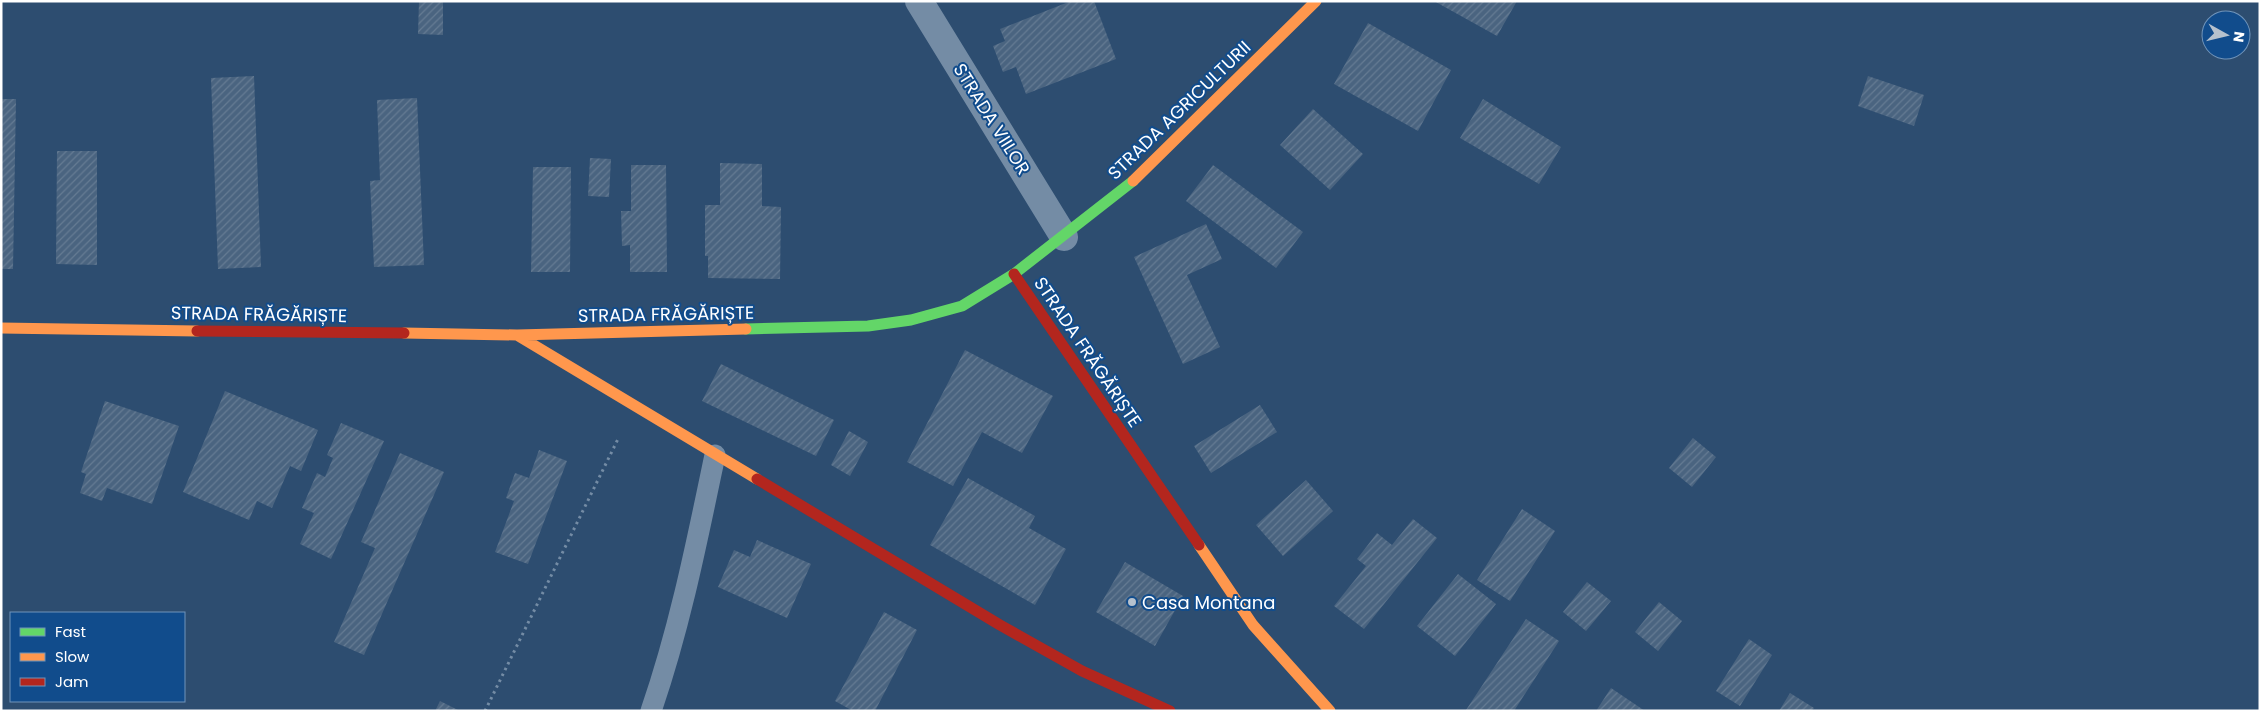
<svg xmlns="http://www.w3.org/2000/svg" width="2261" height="712" font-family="Poppins,sans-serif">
	<defs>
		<pattern id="building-hatch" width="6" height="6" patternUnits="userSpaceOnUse" patternTransform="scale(1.25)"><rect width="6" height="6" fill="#4a6480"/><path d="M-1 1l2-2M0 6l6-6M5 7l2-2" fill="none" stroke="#657b93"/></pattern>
	</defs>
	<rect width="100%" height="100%" fill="#2d4d70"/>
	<path fill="url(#building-hatch)" d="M419,1H443V35L418,34Z
		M1071,1H1094L1116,59L1026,94L1016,67L1003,72L993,46L1005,41L1000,29Z
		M1434,1H1517L1497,36Z
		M1368,23L1451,70L1418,131L1334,84Z
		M254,76L261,267L218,269L211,78Z
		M1868,76L1924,95L1914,126L1858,106Z
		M417,98L424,265L374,267L370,181L380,180L377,100Z
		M1,99H16L13,269H1Z
		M1483,99L1561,147L1539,184L1460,138Z
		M1313,109L1363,154L1330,190L1280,145Z
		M57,151H97V265L56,264Z
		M590,158L611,159L609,197L588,196Z
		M720,163L762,164V206L781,207L780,279L708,278V256H705V205H720Z
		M631,165H666L667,272H630V245L622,246L621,211H631Z
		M1213,165L1303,232L1276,268L1186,201Z
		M533,167H571L570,272H531Z
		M1206,224L1222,259L1187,275L1220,347L1183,364L1134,257Z
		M965,350L1053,396L1022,453L982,432L953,486L907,462Z
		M721,364L834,420L816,456L702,401Z
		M225,391L318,430L301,471L290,466L272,508L257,501L249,520L183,492Z
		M105,401L179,426L152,504L107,488L102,501L80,493L86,474L81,472Z
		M1260,405L1277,432L1211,473L1194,446Z
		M341,423L384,441L331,559L300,544L314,513L302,508L317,473L325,477L333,458L327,455Z
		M849,431L868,442L850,476L831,465Z
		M1693,438L1716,457L1692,487L1669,468Z
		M539,450L567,461L528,564L495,552L514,501L506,498L515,473L529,478Z
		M400,453L444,472L364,655L334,642L375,548L361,542Z
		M968,478L1035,516L1029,528L1066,549L1035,605L930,545Z
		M1306,480L1333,511L1283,556L1256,525Z
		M1522,509L1555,531L1510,601L1477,580Z
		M1413,519L1437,538L1364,629L1334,606L1366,566L1357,559L1377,533L1392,545Z
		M757,540L811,564L787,618L718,587L734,550L750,557Z
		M1125,562L1183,596L1155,646L1096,612Z
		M1458,574L1496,604L1455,656L1417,626Z
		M1587,582L1611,601L1586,631L1563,612Z
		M1659,602L1682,621L1658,651L1635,632Z
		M884,612L917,630L875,711H853L835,701Z
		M1526,619L1559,641L1514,711H1468L1466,710Z
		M1749,639L1772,655L1740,706L1716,691Z
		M1611,688L1645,711H1596Z
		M1790,693L1814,708L1812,711H1779Z
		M440,701L460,711H435Z"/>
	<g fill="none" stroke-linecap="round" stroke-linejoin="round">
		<path stroke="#748ca5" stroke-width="3" stroke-dasharray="2.5 4" stroke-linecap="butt" d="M485,711L618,439"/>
		<path stroke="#748ca5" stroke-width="21" d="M651,711C680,627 697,541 715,455"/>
		<path stroke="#748ca5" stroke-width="28" d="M919,1L1064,237"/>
		<path stroke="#63d668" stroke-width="11" d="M746,329L868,326L911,320L962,306L1014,274L1133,181"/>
		<path stroke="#ff974d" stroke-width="11" d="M1133,181L1316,1
			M1,328L197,331
			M404,333L517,335L746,329
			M517,335L757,479
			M1199,545L1253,625L1330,711"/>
		<path stroke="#b3261e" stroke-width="11" d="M1014,274L1199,545
			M197,331L404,333
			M757,479L1000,625L1082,671L1170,711"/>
	</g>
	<circle fill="#b6c1cd" stroke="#114c8c" stroke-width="2" cx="1132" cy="602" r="5"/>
	<g text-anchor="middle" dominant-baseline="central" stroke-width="4" stroke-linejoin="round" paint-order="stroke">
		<g font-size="18" fill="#fff" stroke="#114c8c">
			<text transform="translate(1179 110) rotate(-44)">STRADA AGRICULTURII</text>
			<text transform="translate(992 119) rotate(58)">STRADA VIILOR</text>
			<text transform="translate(259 314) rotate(1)">STRADA FRĂGĂRIȘTE</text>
			<text transform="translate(666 314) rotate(-1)">STRADA FRĂGĂRIȘTE</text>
			<text transform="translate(1088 352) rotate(56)">STRADA FRĂGĂRIȘTE</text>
		</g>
		<g font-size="18" fill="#fff" stroke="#114c8c" text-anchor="start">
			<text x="1142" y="602">Casa Montana</text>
		</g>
	</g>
	<rect width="2261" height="712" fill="none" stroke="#ffffff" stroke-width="5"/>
	<rect x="10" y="612" width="175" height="90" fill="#114c8c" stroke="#7094ba"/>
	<rect x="20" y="628" width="25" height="8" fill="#63d668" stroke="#7094ba"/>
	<text x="55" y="637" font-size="15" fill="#ffffff">Fast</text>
	<rect x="20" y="653" width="25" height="8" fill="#ff974d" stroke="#7094ba"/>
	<text x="55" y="662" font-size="15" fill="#ffffff">Slow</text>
	<rect x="20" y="678" width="25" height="8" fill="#b3261e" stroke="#7094ba"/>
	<text x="55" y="687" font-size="15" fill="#ffffff">Jam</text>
	<g transform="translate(2226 35) rotate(98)"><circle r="24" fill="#114c8c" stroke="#7094ba"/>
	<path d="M0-4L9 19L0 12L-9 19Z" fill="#b6c1cd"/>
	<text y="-8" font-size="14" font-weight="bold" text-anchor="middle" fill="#ffffff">N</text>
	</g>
</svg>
